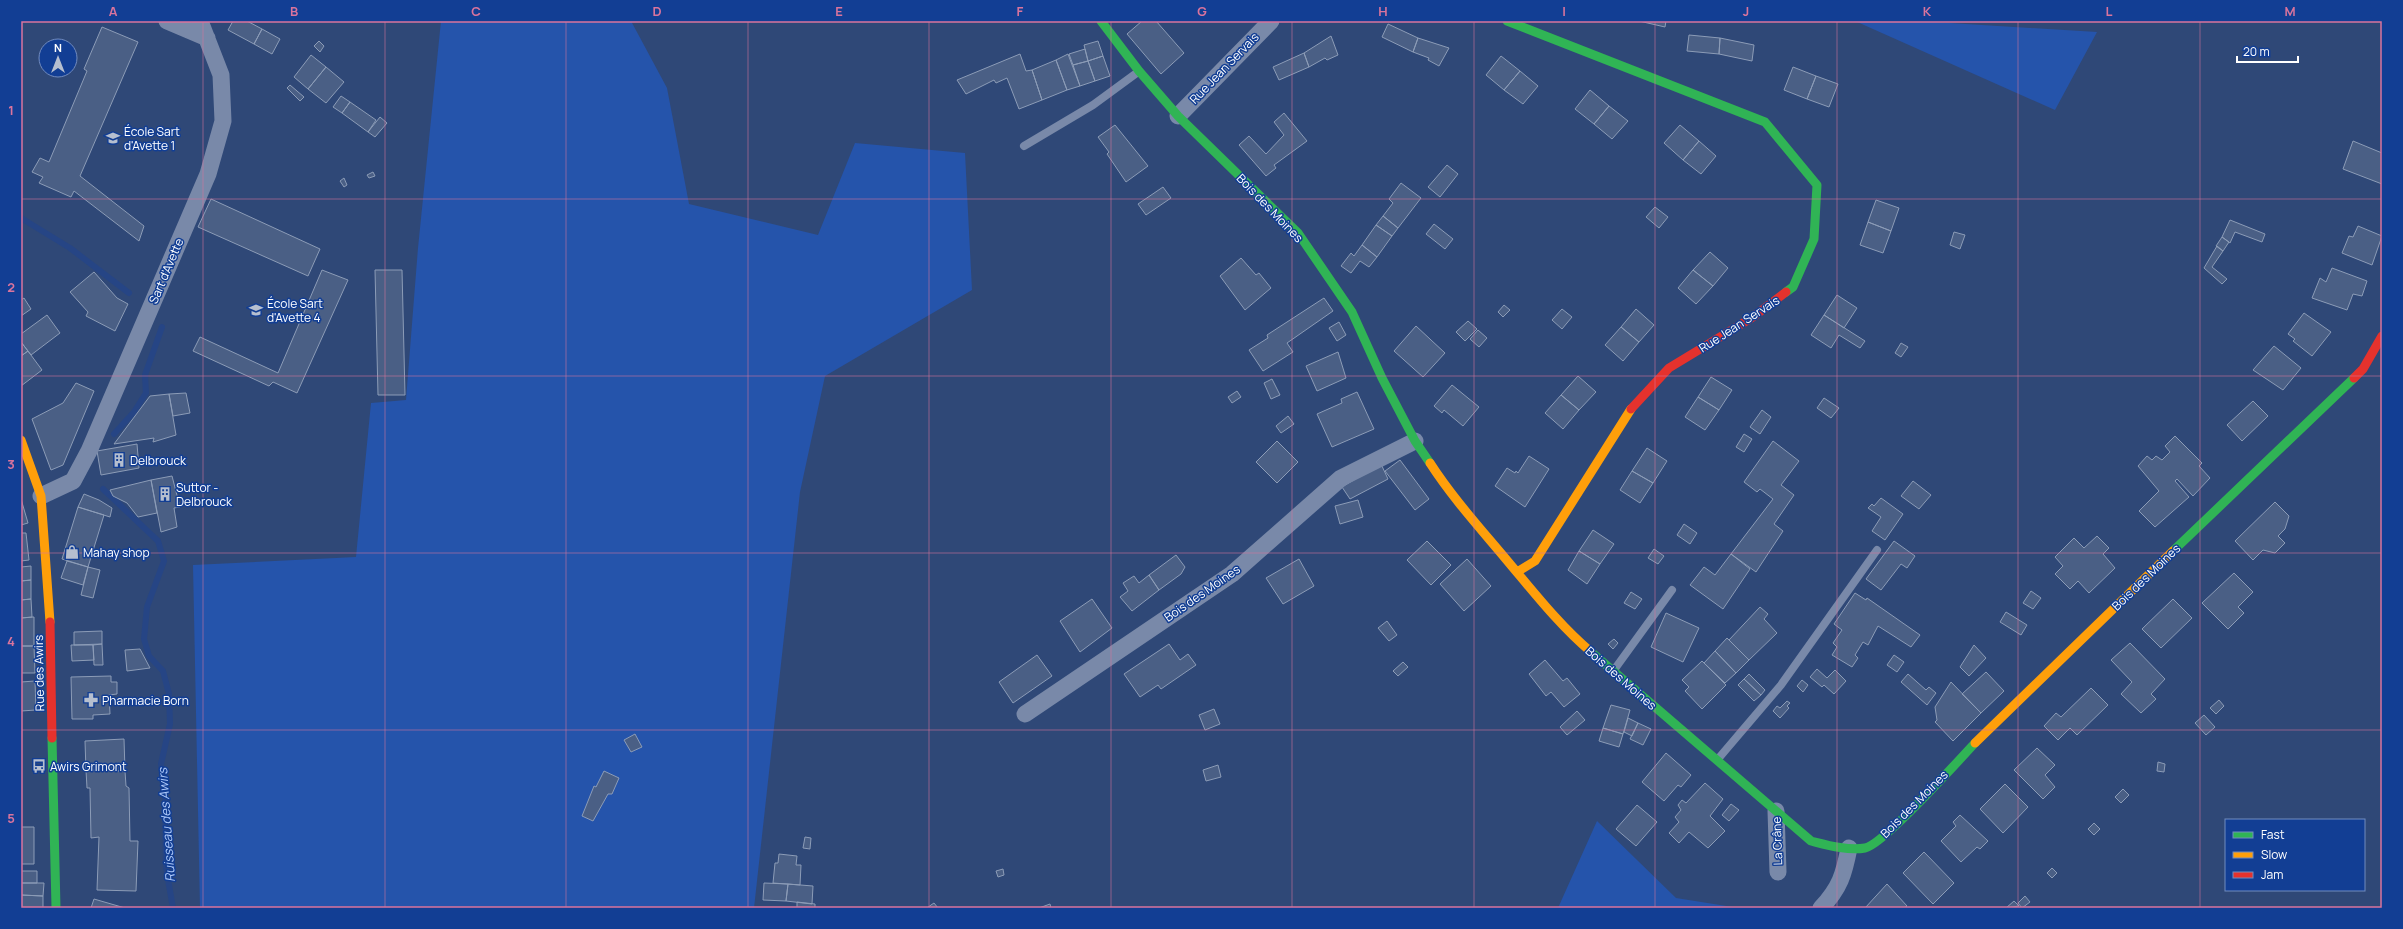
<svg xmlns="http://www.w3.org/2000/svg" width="2403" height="929" font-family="Manrope,sans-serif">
	<rect width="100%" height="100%" fill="#2f4877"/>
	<path fill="#2554ab" d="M441,21H631L667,88L689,204L818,235L855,143L965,153L972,290L825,376L800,492L754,908H200L193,565L356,557L371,403L406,400L418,248Z
		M1855,21H1918L2097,32L2055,110Z
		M1597,821L1676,898L1739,908H1558Z"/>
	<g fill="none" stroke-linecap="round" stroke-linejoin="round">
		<path stroke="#264585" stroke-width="6" d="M21,218L70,248L129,293
			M114,434L134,412L146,393L145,375L162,327
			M103,489L158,541L164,561L147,607L144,639L149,656L163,671L169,694L170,724L161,764L165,797L166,868L173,908"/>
	</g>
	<path fill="#4a5f85" stroke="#8c9cb7" d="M233,21H247L262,29L254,44L228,30Z
		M1142,21H1156L1184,53L1161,74L1127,34Z
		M1639,21H1666L1665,27Z
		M1388,24L1418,38L1413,52L1382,37Z
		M102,27L138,42L80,176L144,226L139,241L74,191L71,197L39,183L43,177L32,172L40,158L49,162L87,71L84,69Z
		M262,29L280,39L272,54L254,44Z
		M1689,35L1720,38L1719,54L1687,51Z
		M1331,36L1338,55L1327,60L1325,58L1309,67L1304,53Z
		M1418,38L1449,48L1439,66L1428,60L1429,58L1413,52Z
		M1720,38L1754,45L1752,61L1719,54Z
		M319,41L324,46L320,52L314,46Z
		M1098,41L1103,56L1088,61L1084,45Z
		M1085,49L1088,61L1073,65L1069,54Z
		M1304,53L1309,67L1279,80L1273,67Z
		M1020,54L1026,71L1032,70L1042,100L1019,109L1007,78L996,83L994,80L966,94L957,80Z
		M1068,54L1080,86L1067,90L1056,60Z
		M311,55L326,67L308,89L294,77Z
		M1103,56L1110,76L1095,81L1088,61Z
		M1501,56L1520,71L1504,90L1486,75Z
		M1056,60L1067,90L1042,100L1032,70Z
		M1088,61L1095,81L1080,86L1073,65Z
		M326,67L344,82L326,103L308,89Z
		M1793,67L1816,76L1807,99L1784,90Z
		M1520,71L1538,86L1523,104L1504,90Z
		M1816,76L1838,84L1829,107L1807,99Z
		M290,85L304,97L300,101L287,88Z
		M1590,90L1609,106L1594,124L1575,109Z
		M341,96L350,102L342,113L333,107Z
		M350,102L376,120L368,132L342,113Z
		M1609,106L1628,121L1612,139L1594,124Z
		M1284,113L1307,141L1274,165L1276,168L1266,176L1239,145L1249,136L1266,154L1284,135L1274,122Z
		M380,117L387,123L375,137L368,132Z
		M1115,125L1148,166L1126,182L1107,154L1109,152L1098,137Z
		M1680,125L1699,141L1683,160L1664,143Z
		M1699,141L1716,156L1701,174L1683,160Z
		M2353,141L2382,153V184L2343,169Z
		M1447,165L1458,174L1440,197L1428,187Z
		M373,172L375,176L369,178L367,175Z
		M344,178L347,185L344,187L340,181Z
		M1401,183L1421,198L1398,228L1383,216L1393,203L1389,199Z
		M1163,187L1171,198L1146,215L1138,204Z
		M211,199L320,249L308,276L198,227Z
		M1876,200L1899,208L1891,231L1868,222Z
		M1655,207L1668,217L1659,228L1646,217Z
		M1383,216L1398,228L1392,236L1376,225Z
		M2230,220L2265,234L2262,242L2235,232L2230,243L2222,237Z
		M1868,222L1891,231L1883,253L1860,245Z
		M1434,224L1453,239L1445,249L1426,234Z
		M1376,225L1392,236L1377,257L1362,245Z
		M2358,226L2382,236L2372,265L2342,253L2349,236L2353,237Z
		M1954,232L1965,235L1960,249L1950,245Z
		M2222,237L2229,242L2223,251L2216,246Z
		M1362,245L1377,257L1369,267L1360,261L1351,273L1341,266L1351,253L1354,256Z
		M2217,246L2223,251L2212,267L2227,279L2222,284L2204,268Z
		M1710,252L1728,268L1713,286L1693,270Z
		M1241,258L1256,275L1259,273L1271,288L1245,310L1220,276Z
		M2332,268L2367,281L2362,296L2353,294L2347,310L2312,298L2320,278L2326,282Z
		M322,270L348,280L297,393L273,382L269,386L193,351L200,337L278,373Z
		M375,270H402L405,395H378Z
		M1693,270L1713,286L1696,304L1678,288Z
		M94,272L117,298L128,304L115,331L86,316L88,312L70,292Z
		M1837,295L1857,308L1844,328L1824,315Z
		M24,298L31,309L21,316V300Z
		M1324,298L1333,311L1287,343L1293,352L1263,371L1249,350L1268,338L1267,335Z
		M1504,305L1510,310L1503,317L1498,312Z
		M1562,309L1572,317L1562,329L1552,320Z
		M1636,309L1654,325L1639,342L1621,327Z
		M2304,313L2331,332L2312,356L2293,341L2295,339L2288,334Z
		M47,315L60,333L31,355L21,342V334Z
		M1824,315L1865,341L1860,348L1839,335L1831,348L1811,335Z
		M1468,321L1477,329L1465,341L1456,332Z
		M1339,322L1346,335L1337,341L1329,328Z
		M1416,326L1445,353L1423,377L1394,351Z
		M1621,327L1639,342L1623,361L1605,345Z
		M1478,330L1487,338L1479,347L1470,339Z
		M21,342L28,351L21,356Z
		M1901,343L1908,347L1901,357L1895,353Z
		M2274,346L2301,368L2283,390L2253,370Z
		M28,351L42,370L21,386V356Z
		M1338,352L1346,378L1317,391L1306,366Z
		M1578,376L1596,392L1579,410L1561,395Z
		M1711,377L1732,390L1719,410L1698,397Z
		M1272,379L1280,395L1271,399L1264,383Z
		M76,383L94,391L63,465L51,470L32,419L63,403Z
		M1452,385L1479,407L1463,426L1444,410L1442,413L1434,406Z
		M1237,391L1241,397L1232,403L1228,397Z
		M1357,392L1374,429L1332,447L1317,414L1342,403L1341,399Z
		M186,393L190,413L173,416L169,394Z
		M169,394L176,435L153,442L154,438L114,444L150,396Z
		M1561,395L1579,410L1563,429L1545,413Z
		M1698,397L1719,410L1705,430L1685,417Z
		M1824,398L1839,408L1831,418L1817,408Z
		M2253,401L2268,416L2242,441L2227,425Z
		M1762,410L1771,417L1760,434L1750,427Z
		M1288,416L1294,424L1281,433L1276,426Z
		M1744,434L1752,439L1744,452L1736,447Z
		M2175,436L2202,463L2199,466L2210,478L2193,496L2177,479L2175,481L2189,497L2155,527L2139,511L2159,491L2138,466L2147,456L2152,460L2156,456L2162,460L2170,452L2165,446Z
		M1277,441L1298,462L1277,483L1256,462Z
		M1773,441L1799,461L1781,485L1794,495L1774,524L1783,531L1756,572L1731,554L1773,499L1760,489L1757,492L1744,482Z
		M137,444L139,468L101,475L97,451Z
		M1647,448L1667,461L1653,483L1632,471Z
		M1529,456L1549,469L1525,507L1495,486L1507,468L1515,473L1516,471L1518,473Z
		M1400,460L1429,499L1415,510L1385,471Z
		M1381,464L1388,479L1350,499L1342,487Z
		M1632,471L1653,483L1640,503L1620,490Z
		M172,476L180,507L174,508L177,527L161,532L151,480Z
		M151,480L157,513L138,517L127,503L113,496L110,490Z
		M1913,481L1931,495L1919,509L1901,496Z
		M84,494L99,500L112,508L110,517L78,507Z
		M1881,498L1903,514L1885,540L1872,531L1881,517L1868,508L1872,504L1874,506Z
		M21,499L28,523L21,525Z
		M1358,500L1363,517L1340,524L1335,506Z
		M2275,502L2289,516L2285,529L2278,536L2285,543L2275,553L2263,550L2253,560L2235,541Z
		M78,507L104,515L88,567L62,559Z
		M1684,524L1697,533L1690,544L1677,535Z
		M1593,530L1614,544L1600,564L1579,551Z
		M21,533H26L29,560L21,561Z
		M2097,536L2109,548L2103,554L2115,568L2089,593L2078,581L2070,589L2055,574L2063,566L2055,557L2074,538L2084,548Z
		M1427,541L1451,565L1431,585L1407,560Z
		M1894,541L1915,556L1907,568L1901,564L1881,590L1866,579Z
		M1654,549L1664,556L1658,564L1648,558Z
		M1579,551L1600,564L1587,584L1568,570Z
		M1731,554L1750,569L1723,609L1690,585L1704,567L1715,575Z
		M1176,555L1185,567L1181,574L1159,590L1149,575Z
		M1299,559L1314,586L1283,604L1266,578Z
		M1467,559L1491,586L1464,611L1440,584Z
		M67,561L88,567L83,585L61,578Z
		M31,566V580L21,581V567Z
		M88,567L100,570L93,598L81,595Z
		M2234,573L2253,592L2238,607L2244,613L2228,629L2202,603Z
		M1149,575L1159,590L1132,611L1120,597L1128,591L1123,583L1134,576L1139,583Z
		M31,580V599L21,600V581Z
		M2031,591L2041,598L2033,609L2023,603Z
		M1631,592L1642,599L1635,609L1624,603Z
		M1855,593L1866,600L1867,598L1920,635L1911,647L1878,626L1868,645L1863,642L1855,655L1858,658L1852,667L1832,655L1837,647L1833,643L1842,630L1834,624Z
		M31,599L32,617L21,618V600Z
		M1092,599L1112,628L1080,652L1060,621Z
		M2173,599L2192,618L2161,648L2142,629Z
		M1760,607L1768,614L1764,619L1777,633L1749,660L1729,640Z
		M2006,612L2027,625L2021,635L2000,622Z
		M1666,613L1699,628L1683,662L1651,647Z
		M34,617V646H21V618Z
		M1387,621L1397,635L1389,641L1378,628Z
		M102,631V644L74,645V632Z
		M1727,638L1749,660L1736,673L1715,651Z
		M1614,639L1618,643L1613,649L1608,644Z
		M2130,643L2165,679L2151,694L2156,699L2141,713L2121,694L2132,682L2111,660Z
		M102,644L103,665H94L93,645Z
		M1169,644L1180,660L1188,654L1196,665L1161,689L1158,685L1140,697L1124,674Z
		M71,645H93L94,660L72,661Z
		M1974,645L1986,658L1969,676L1960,667Z
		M21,646H34L35,673H21Z
		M140,649L150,668L127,671L125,650Z
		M1715,651L1736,673L1725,683L1704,663Z
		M1037,655L1052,676L1013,703L999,682Z
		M1894,655L1904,662L1897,672L1887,665Z
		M1545,660L1563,681L1567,678L1580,694L1564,707L1551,692L1546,696L1529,674Z
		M1702,661L1726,685L1702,709L1685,691L1689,687L1682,680Z
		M1403,662L1408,667L1398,676L1393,671Z
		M1817,669L1827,678L1835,670L1846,681L1834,694L1824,685L1822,687L1810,677Z
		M1986,672L2004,691L1981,713L1962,694Z
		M1749,674L1765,690L1761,695L1744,679Z
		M1908,674L1926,690L1929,687L1936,693L1927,705L1901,682Z
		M111,676V682H117V694L109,695L110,714L93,715V719H72L71,677Z
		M1744,679L1761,695L1754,701L1738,685Z
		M1802,680L1808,685L1803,692L1797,686Z
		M35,681L36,710L21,711V682Z
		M1951,682L1981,713L1953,741L1935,722L1937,720L1935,707Z
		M2091,688L2108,705L2077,735L2070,728L2058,740L2044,726L2056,713L2061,717Z
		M2219,700L2224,706L2216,714L2210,708Z
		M1787,701L1790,703L1787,706L1789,708L1780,718L1773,711L1777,706L1780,708Z
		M1611,705L1630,710L1623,734L1603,728Z
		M1214,709L1220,724L1205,730L1199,715Z
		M1577,711L1585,720L1567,735L1560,727Z
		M2204,715L2215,727L2206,735L2195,723Z
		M1628,718L1638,723L1632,736L1624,732Z
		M1638,723L1651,729L1643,745L1630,739Z
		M1603,728L1623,734L1619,747L1599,741Z
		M635,734L642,747L631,752L624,740Z
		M124,739L125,771L86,770L85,741Z
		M2037,748L2055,765L2045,775L2055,787L2043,799L2014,770Z
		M1666,753L1691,775L1681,787L1678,785L1664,801L1642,782Z
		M2158,762L2165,764L2164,772L2157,771Z
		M1218,765L1221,777L1206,781L1203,770Z
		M86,770L125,771L126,786L129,788L130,841H138L136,891L97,890L99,837L91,838L90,788H87Z
		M604,771L619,778L612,794H608L593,821L582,816L594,786L596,787Z
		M1705,783L1723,799L1710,816L1725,831L1708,848L1689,832L1679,843L1669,833L1679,822L1675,817L1681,810L1678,805L1682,800L1686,803Z
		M2005,784L2028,807L2003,833L1980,809Z
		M2123,789L2129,795L2121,803L2115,797Z
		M1731,804L1739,810L1729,821L1722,815Z
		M1637,805L1657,822L1636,846L1616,829Z
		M1960,815L1988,841L1980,849L1977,847L1961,862L1941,841L1956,826L1953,822Z
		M2094,823L2100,829L2094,835L2088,829Z
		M21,827H34V864H21Z
		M805,837L811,838L810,849L803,848Z
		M1924,852L1954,883L1933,904L1903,873Z
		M779,854L797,856L796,865H801L800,885L773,883L775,863H778Z
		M2052,868L2057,873L2052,878L2047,873Z
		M1003,869L1004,875L998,877L996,871Z
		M21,871H37V883H21Z
		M21,883H44L43,896L21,895Z
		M764,883L788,884L786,901L763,900Z
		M788,884L813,886L812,904L786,901Z
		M1887,884L1907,906L1904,908H1865Z
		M21,895L43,896V908H21Z
		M2025,896L2030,902L2022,908L2018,903Z
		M94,899L125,908H91Z
		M2014,901L2019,906L2006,908Z
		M797,902L815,904V908H797Z
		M934,903L938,908H927L931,905Z
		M1050,904L1051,908H1039Z"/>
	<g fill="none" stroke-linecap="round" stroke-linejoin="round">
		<path stroke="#7989a9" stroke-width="8" d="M1024,146L1093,105L1138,72
			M1614,670L1672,590
			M1718,759L1781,685L1877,550"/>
		<path stroke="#7989a9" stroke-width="17" d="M167,21L207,38
			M1178,116L1271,21
			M41,496L73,481L89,451L208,174L223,121L221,75L200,21
			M1025,714L1232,574L1341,478L1415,441
			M1776,811L1778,872
			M1821,908C1840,888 1844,874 1849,848"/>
		<path stroke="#30b455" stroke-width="9" d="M1101,21L1139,71L1178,116L1298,233L1352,312L1382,378L1415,441L1430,463
			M1507,21L1765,122L1817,185L1814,239L1793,287L1786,292
			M2173,551L2354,378
			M1591,652L1811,841C1827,845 1848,851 1865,848C1883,845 1958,761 1975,743
			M52,738L56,908"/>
		<path stroke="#ff9f0a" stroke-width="9" d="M21,440L41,496L50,622
			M1430,463C1452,497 1479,527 1505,558C1532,590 1559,625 1591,652
			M1517,572L1535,561L1631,409
			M1975,743L2173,551"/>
		<path stroke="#e5322d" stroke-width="9" d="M2354,378L2363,369L2382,336
			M1631,409L1669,368L1753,317L1786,292
			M50,622L52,738"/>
	</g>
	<path fill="none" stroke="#da749d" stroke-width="1" stroke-opacity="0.55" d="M203,21V908M385,21V908M566,21V908M748,21V908M929,21V908M1111,21V908M1292,21V908M1474,21V908M1655,21V908M1837,21V908M2018,21V908M2200,21V908M21,199H2382M21,376H2382M21,553H2382M21,730H2382"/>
	<defs>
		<symbol id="school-bare" viewBox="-9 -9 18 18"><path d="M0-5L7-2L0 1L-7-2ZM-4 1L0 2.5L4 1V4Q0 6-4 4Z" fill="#b6bfcf" stroke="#123e94" stroke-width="2.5" paint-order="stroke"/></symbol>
		<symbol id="building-bare" viewBox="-9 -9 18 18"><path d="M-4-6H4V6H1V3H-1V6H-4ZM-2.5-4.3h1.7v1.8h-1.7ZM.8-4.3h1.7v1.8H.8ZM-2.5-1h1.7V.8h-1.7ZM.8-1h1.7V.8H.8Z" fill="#b6bfcf" stroke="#123e94" stroke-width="2.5" paint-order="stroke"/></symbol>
		<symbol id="shop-bare" viewBox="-9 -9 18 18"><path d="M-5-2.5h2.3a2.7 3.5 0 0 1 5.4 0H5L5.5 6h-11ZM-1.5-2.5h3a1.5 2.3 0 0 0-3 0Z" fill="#b6bfcf" stroke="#123e94" stroke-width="2.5" paint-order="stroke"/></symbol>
		<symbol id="pharmacy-bare" viewBox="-9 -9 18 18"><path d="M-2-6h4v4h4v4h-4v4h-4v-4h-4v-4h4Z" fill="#b6bfcf" stroke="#123e94" stroke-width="2.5" paint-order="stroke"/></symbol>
		<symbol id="bus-bare" viewBox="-9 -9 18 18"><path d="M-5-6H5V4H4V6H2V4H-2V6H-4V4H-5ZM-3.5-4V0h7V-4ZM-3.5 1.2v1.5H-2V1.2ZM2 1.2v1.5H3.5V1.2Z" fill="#b6bfcf" stroke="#123e94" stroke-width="2.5" paint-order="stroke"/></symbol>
	</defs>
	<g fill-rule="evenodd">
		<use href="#school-bare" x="103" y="128" width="20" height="20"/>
		<use href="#school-bare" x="246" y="300" width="20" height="20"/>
		<use href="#building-bare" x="109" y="450" width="20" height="20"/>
		<use href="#building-bare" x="155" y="484" width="20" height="20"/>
		<use href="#shop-bare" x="62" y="542" width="20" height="20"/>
		<use href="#pharmacy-bare" x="81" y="690" width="20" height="20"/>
		<use href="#bus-bare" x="29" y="756" width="20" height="20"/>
	</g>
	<g text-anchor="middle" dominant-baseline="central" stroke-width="3" stroke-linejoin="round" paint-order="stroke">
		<g font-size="12" fill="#fff" stroke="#123e94">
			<text transform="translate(1224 68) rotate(-46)">Rue Jean Servais</text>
			<text transform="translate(1270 208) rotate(46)">Bois des Moines</text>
			<text transform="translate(166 271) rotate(-67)">Sart d'Avette</text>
			<text transform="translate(1739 324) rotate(-33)">Rue Jean Servais</text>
			<text transform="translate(2146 577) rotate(-44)">Bois des Moines</text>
			<text transform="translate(1202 593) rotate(-35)">Bois des Moines</text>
			<text transform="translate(39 673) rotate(-91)">Rue des Awirs</text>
			<text transform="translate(1621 678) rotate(41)">Bois des Moines</text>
			<text transform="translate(1914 804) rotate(-45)">Bois des Moines</text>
			<text transform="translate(1777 841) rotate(-92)">La Crâne</text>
		</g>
		<g font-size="12" fill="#fff" stroke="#123e94" text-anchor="start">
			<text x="124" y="131">École Sart<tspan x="124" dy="14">d'Avette 1</tspan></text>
			<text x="267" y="303">École Sart<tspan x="267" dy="14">d'Avette 4</tspan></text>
			<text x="130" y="460">Delbrouck</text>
			<text x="176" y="487">Suttor -<tspan x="176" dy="14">Delbrouck</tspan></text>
			<text x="83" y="552">Mahay shop</text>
			<text x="102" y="700">Pharmacie Born</text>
			<text x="50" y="766">Awirs Grimont</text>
		</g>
		<g font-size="13" font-style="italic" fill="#adc8f9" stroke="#123e94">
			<text transform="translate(166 825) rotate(-94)">Ruisseau des Awirs</text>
		</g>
	</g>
	<rect width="2403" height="929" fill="none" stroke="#123e94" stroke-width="44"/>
	<rect x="2225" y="819" width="140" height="72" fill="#123e94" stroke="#718bbf"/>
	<rect x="2233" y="832" width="20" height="6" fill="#30b455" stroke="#718bbf"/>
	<text x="2261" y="839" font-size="12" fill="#ffffff">Fast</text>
	<rect x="2233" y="852" width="20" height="6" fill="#ff9f0a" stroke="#718bbf"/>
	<text x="2261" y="859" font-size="12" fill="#ffffff">Slow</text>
	<rect x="2233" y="872" width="20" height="6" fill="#e5322d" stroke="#718bbf"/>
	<text x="2261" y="879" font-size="12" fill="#ffffff">Jam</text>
	<g transform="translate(58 58)"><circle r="19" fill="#123e94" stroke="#718bbf"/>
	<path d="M0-3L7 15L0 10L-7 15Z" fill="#b6bfcf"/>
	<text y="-6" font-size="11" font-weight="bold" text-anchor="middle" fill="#ffffff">N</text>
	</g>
	<path d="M2237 56v6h61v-6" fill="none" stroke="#ffffff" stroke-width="2"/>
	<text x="2243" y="56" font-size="12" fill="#ffffff" stroke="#123e94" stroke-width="3" paint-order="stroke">20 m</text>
	<rect x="22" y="22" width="2359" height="885" fill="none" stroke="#da749d" stroke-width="1.5"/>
	<g font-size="13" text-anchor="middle" font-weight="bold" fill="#da749d">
		<text x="113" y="16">A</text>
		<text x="294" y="16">B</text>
		<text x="476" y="16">C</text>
		<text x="657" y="16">D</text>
		<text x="839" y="16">E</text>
		<text x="1020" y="16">F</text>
		<text x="1202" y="16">G</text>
		<text x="1383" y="16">H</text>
		<text x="1564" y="16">I</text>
		<text x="1746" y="16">J</text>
		<text x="1927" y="16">K</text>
		<text x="2109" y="16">L</text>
		<text x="2290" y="16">M</text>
		<text x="11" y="115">1</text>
		<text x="11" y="292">2</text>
		<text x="11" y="469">3</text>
		<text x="11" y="646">4</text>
		<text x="11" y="823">5</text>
	</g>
</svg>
